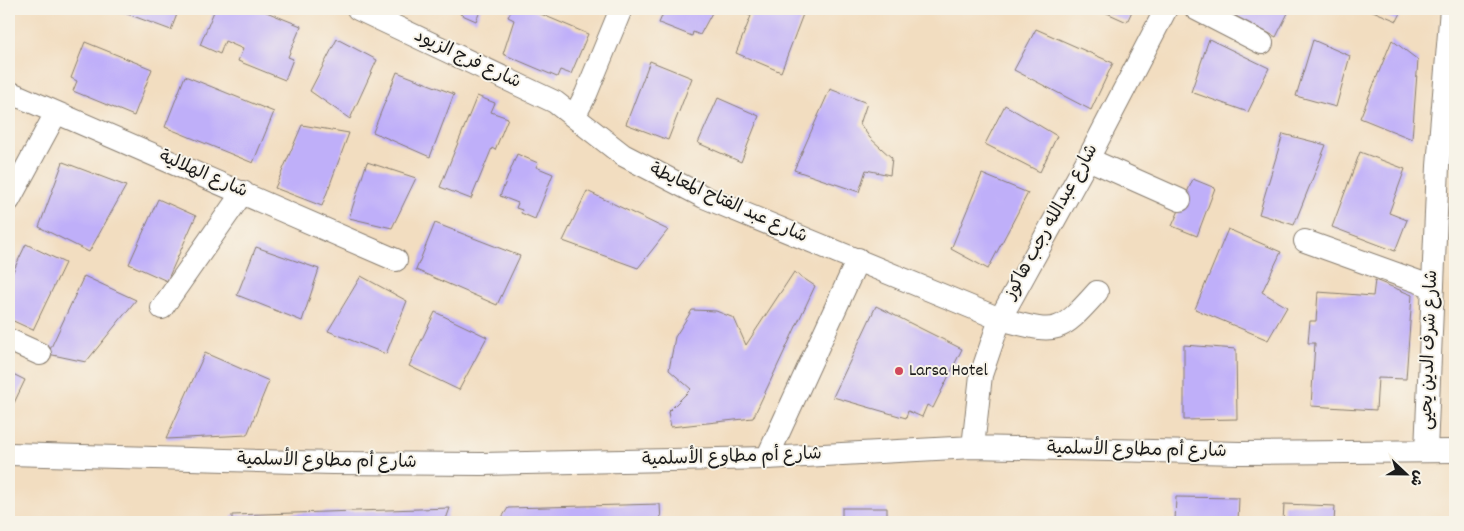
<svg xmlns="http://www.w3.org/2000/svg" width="1464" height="531" font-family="Dekko,'Playpen Sans Arabic',sans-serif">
	<rect width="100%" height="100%" fill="#f7f3e8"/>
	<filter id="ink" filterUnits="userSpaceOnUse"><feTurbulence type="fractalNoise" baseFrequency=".02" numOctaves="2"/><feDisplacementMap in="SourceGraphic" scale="10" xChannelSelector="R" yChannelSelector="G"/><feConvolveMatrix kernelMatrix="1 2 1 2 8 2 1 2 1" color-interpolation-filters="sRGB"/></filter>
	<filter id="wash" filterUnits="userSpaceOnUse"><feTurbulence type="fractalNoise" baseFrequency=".0096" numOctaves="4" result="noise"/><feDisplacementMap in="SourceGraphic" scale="20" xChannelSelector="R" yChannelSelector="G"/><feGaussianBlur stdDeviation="1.12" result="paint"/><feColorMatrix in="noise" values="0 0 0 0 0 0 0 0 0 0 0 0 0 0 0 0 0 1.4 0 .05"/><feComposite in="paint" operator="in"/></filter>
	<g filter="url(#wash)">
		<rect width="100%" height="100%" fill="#f2ddc0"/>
		<g id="blocks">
			<path fill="#bfaff9" d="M114,9H179L171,30Z
				M215,9H265L264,11L301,26L288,57L293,59L285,80L238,61L243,49L225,41L220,54L200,45Z
				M462,9H481L476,21L460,14Z
				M512,9H529L588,34L571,74L560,70L557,77L503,54L514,20L508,17Z
				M665,9H714L700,35L693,32L692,36L659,23Z
				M751,9H805L781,72L736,53L751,16L748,15Z
				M1098,9H1133L1127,22Z
				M1222,9H1290L1276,37Z
				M1368,9H1403L1397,21Z
				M1036,29L1113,63L1091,110L1014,70Z
				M337,39L377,60L350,119L310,91Z
				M1209,39L1269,68L1248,112L1191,92Z
				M1313,40L1350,56L1336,107L1296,96Z
				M1392,40L1418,60L1412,139L1360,118Z
				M85,42L152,69L134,116L73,91L77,81L71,78Z
				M650,61L692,78L668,140L626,124Z
				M397,72L454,94L430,157L373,132Z
				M185,76L274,112L253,163L165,127Z
				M830,89L867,103L860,124L870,138L892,158L890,175L866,170L859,192L794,170Z
				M477,96L495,103L491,112L508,118L495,150L492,148L471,199L440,187Z
				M718,98L759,116L741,162L698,143Z
				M1005,105L1057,136L1040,172L985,144Z
				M302,125L349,133L322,206L275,188Z
				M1283,134L1326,145L1294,225L1259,214Z
				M1360,152L1405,169L1389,213L1407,220L1395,251L1332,227Z
				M517,154L538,163L536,167L553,174L535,219L521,213L522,210L516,208L518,203L500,196Z
				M63,162L126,186L89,252L39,227Z
				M367,162L416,178L392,228L349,218Z
				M982,174L1028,193L988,269L951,249Z
				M1193,179L1215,188L1197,236L1172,226Z
				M587,191L668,230L638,268L563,241Z
				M158,199L196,216L167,281L129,264Z
				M435,223L520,256L497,305L416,270Z
				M1228,229L1281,252L1262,292L1287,307L1268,340L1195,309Z
				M26,244L65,263L33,330L9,319V280Z
				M256,247L319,269L302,321L237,295Z
				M794,272L815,286L753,418L671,427L668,412L691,389L669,370L675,337L692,310L716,311L734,318L746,345Z
				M84,276L136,300L86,362L48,354Z
				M361,276L407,301L386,354L328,331Z
				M1375,280L1412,295L1406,379L1378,378L1376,410L1311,406L1315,343H1308L1310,321H1316L1318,292L1373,296Z
				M876,306L962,349L933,408L927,405L922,417L908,411L906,418L833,397Z
				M435,312L487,337L459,390L409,366Z
				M1184,345L1236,349L1237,419L1184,420Z
				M205,353L269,381L247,435L166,439Z
				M9,372L25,380L14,403L9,400Z
				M1176,497L1239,498L1238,522H1175Z
				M660,504L661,522H499L508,508Z
				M1284,504L1335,506L1334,522H1283Z
				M450,508L445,522H232V515Z
				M842,508H887V522H842Z"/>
		</g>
	</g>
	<g filter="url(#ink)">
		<use href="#blocks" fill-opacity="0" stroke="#877c6e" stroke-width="1"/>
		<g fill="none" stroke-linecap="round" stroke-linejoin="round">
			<defs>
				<path id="minor" d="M358,9L555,102L623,155L704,197L1000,319C1056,333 1057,337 1097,292
					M1196,9L1262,43
					M9,92L396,260
					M575,115L586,94L621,9
					M1088,159L1180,200
					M9,200L56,113
					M1305,241L1433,287
					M162,308L243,192
					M9,340L40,354
					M973,447L981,375L1000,319L1088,159L1166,9
					M1426,451L1438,166L1451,9
					M9,454L332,463L482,464L767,458L973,447L1240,453L1455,451
					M767,458L858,259"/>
			</defs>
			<use href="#minor" stroke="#877c6e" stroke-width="24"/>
			<use href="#minor" stroke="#fff" stroke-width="22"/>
		</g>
	</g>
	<circle fill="#d1495b" stroke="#f7f3e8" stroke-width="2" cx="899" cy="371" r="5"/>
	<g text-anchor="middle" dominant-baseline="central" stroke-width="4" stroke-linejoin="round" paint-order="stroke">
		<g font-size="18" fill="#1c1c1c" stroke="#f7f3e8">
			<text transform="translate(467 60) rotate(25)">شارع فرج الزيود</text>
			<text transform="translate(203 175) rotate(23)">شارع الهلالية</text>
			<text transform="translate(728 204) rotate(24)">شارع عبد الفتاح المعايطة</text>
			<text transform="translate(1052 222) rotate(-61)">شارع عبدالله رجب هاكوز</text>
			<text transform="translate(1430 350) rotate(-88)">شارع شرف الدين يحيى</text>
			<text transform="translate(1137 451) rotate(1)">شارع أم مطاوع الأسلمية</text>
			<text transform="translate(732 458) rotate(-2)">شارع أم مطاوع الأسلمية</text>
			<text transform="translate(327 462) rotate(1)">شارع أم مطاوع الأسلمية</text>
		</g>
		<g font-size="18" fill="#1c1c1c" stroke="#f7f3e8" text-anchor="start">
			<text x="909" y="371">Larsa Hotel</text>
		</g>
	</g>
	<rect width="1464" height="531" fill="none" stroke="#f7f3e8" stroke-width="30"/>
	<g transform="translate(1406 474) rotate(112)" stroke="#f7f3e8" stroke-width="4" paint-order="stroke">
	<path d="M0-4L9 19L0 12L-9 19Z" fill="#1c1c1c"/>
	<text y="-8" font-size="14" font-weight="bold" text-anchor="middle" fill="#1c1c1c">ش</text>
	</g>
</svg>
